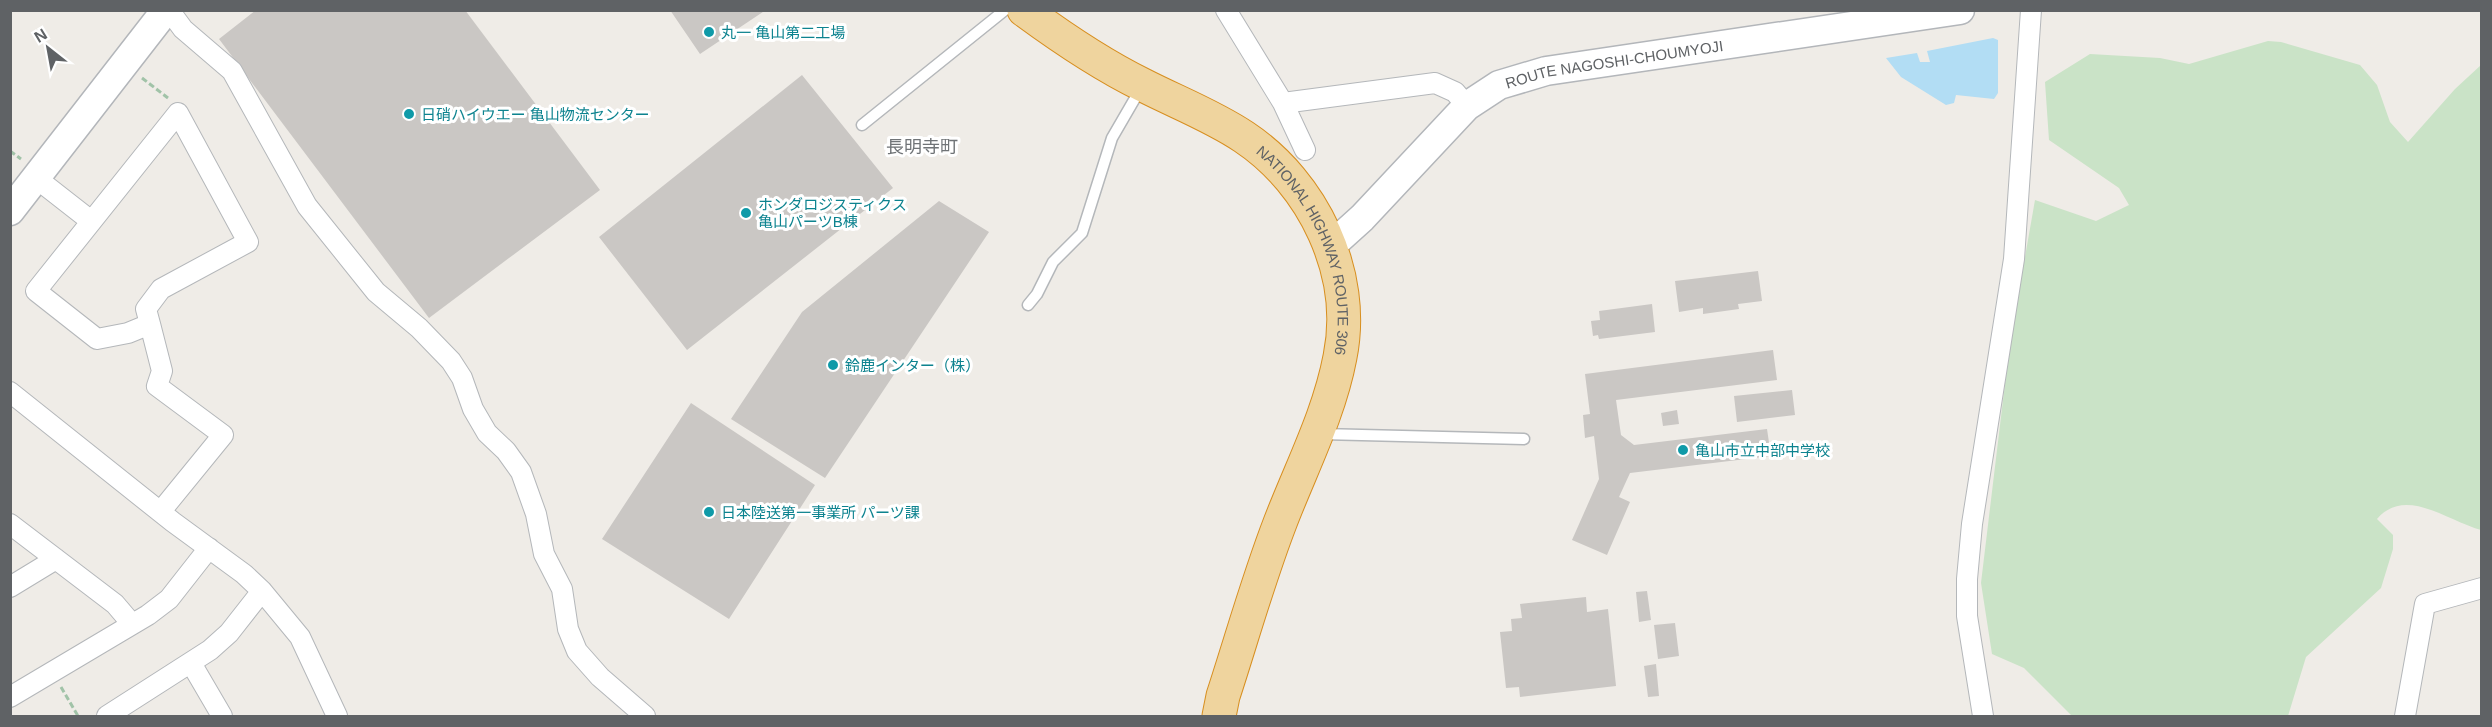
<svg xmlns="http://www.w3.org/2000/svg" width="2492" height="727" font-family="Arial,'Noto Sans JP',sans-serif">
	<rect width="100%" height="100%" fill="#efece7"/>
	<path fill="#cae3c7" d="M2268,41L2281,42L2360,65L2377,85L2390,122L2408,142L2455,89L2481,65V530C2448,521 2405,486 2377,519L2393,535V549L2381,588L2306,657L2288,716H2072L2024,668L1992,654L1981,583L2010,342L2035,200L2096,221L2129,205L2119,188L2049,140L2045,82L2090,54L2160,58L2189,64Z"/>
	<path fill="#b2ddf4" d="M1993,38L1998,40V93L1994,99L1956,95L1954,103L1946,105L1901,77L1886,58L1917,53L1920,62H1930L1927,51Z"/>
	<path fill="#cac7c4" d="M256,10H465L600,190L429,318L219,39Z
		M670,10H766L700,54Z
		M802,75L893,188L687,350L599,237Z
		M939,201L989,232L825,478L731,419L802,312Z
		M1758,271L1762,301L1738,304L1739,309L1703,314V308L1679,312L1675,281Z
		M1652,304L1655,332L1599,339L1598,335L1593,336L1591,321L1600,320L1599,311Z
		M1773,350L1777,380L1616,400L1621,435L1634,445L1767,429L1771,456L1630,473L1619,497L1630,502L1607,555L1572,540L1599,479L1594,436L1585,438L1583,415L1590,414L1585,374Z
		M1792,390L1795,415L1737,422L1734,396Z
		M691,403L815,485L729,619L602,539Z
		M1677,410L1679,424L1663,426L1661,413Z
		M1647,591L1651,620L1639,622L1636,592Z
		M1586,597L1587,612L1608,609L1616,686L1520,697L1519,687L1506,688L1500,632L1512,631L1511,619L1522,618L1520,604Z
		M1675,623L1679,656L1658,659L1654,625Z
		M1656,664L1659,696L1648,697L1644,666Z"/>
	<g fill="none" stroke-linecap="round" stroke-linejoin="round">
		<defs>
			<path id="lane" d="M862,125L1005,10
				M1028,305L1037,294L1053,262L1082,233L1112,138L1141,88
				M1321,434L1524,439"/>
			<path id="street" d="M169,10L183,29L232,71L307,206L376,292L419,328L451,361L462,378L473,409L487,433L506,451L521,472L536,514L544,554L562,589L568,629L577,651L600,677L645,716
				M1226,10L1283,103L1305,150
				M1283,103L1435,83L1455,92L1467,106
				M36,178L91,221
				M150,324L146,309L161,289L248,242L178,113L36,291L97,339L128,333L150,324L162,371L157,386L223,435L161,511
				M10,392L173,522L244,574L262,591L300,637L337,716
				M10,524L115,604L132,624
				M10,587L56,559
				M191,663L222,716
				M10,697L148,615L169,599L209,548
				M107,716L210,650L229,633L262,591
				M1983,716L1967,616V579L1972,524L2014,259L2031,10
				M2405,716L2425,604L2482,588"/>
			<g id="secondary">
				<path d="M10,211L166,10"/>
				<path id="s1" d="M1331,246L1362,218L1467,106L1499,85L1546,71L1960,10"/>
			</g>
			<g id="highway">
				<path id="s2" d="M1024,10C1062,38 1100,64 1143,85C1176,102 1213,116 1244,137C1313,183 1357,273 1340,357C1329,415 1301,468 1280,523C1258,580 1242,638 1223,696L1219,716"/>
			</g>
		</defs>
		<use href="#lane" stroke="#b4b7ba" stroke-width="13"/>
		<use href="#street" stroke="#b4b7ba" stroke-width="22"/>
		<use href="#secondary" stroke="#b3b6ba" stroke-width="31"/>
		<use href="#highway" stroke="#d78e1f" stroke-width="35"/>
		<path stroke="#a1c3a8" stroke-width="3" stroke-dasharray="6 3" stroke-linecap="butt" d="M142,78L168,98
			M10,151L21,159
			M61,687L78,716"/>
		<use href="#lane" stroke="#fff" stroke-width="10"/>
		<use href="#street" stroke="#fff" stroke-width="20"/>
		<use href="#secondary" stroke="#fff" stroke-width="28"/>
		<use href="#highway" stroke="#efd49e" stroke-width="33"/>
	</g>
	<g fill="#0f9aa8" stroke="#fff" stroke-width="2">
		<circle cx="709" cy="32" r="6"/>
		<circle cx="409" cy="114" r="6"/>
		<circle cx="746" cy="213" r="6"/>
		<circle cx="833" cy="365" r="6"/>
		<circle cx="1683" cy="450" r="6"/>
		<circle cx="709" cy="512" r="6"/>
	</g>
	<g text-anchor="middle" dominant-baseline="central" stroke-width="6" stroke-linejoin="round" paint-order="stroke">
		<g font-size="15" fill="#0d838f" stroke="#fff" text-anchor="start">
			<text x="721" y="32">丸一 亀山第二工場</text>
			<text x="421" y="114">日硝ハイウエー 亀山物流センター</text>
			<text x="758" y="204">ホンダロジスティクス<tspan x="758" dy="17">亀山パーツB棟</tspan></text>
			<text x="845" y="365">鈴鹿インター（株）</text>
			<text x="1695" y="450">亀山市立中部中学校</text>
			<text x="721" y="512">日本陸送第一事業所 パーツ課</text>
		</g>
		<g font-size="15" fill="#5f6265" stroke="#fff">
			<text stroke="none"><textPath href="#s1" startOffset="351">ROUTE NAGOSHI-CHOUMYOJI</textPath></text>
			<text stroke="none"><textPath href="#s2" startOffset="390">NATIONAL HIGHWAY ROUTE 306</textPath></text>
		</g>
		<g font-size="18" fill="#707477" stroke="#fff">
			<text x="922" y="147">長明寺町</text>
		</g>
	</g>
	<rect width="2492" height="727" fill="none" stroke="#5f6265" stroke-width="24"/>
	<g transform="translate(48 48) rotate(329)" stroke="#ffffff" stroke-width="4.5" paint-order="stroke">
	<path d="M0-4.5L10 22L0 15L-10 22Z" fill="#5f6265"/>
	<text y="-9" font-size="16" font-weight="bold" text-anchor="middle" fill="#5f6265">N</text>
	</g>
</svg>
